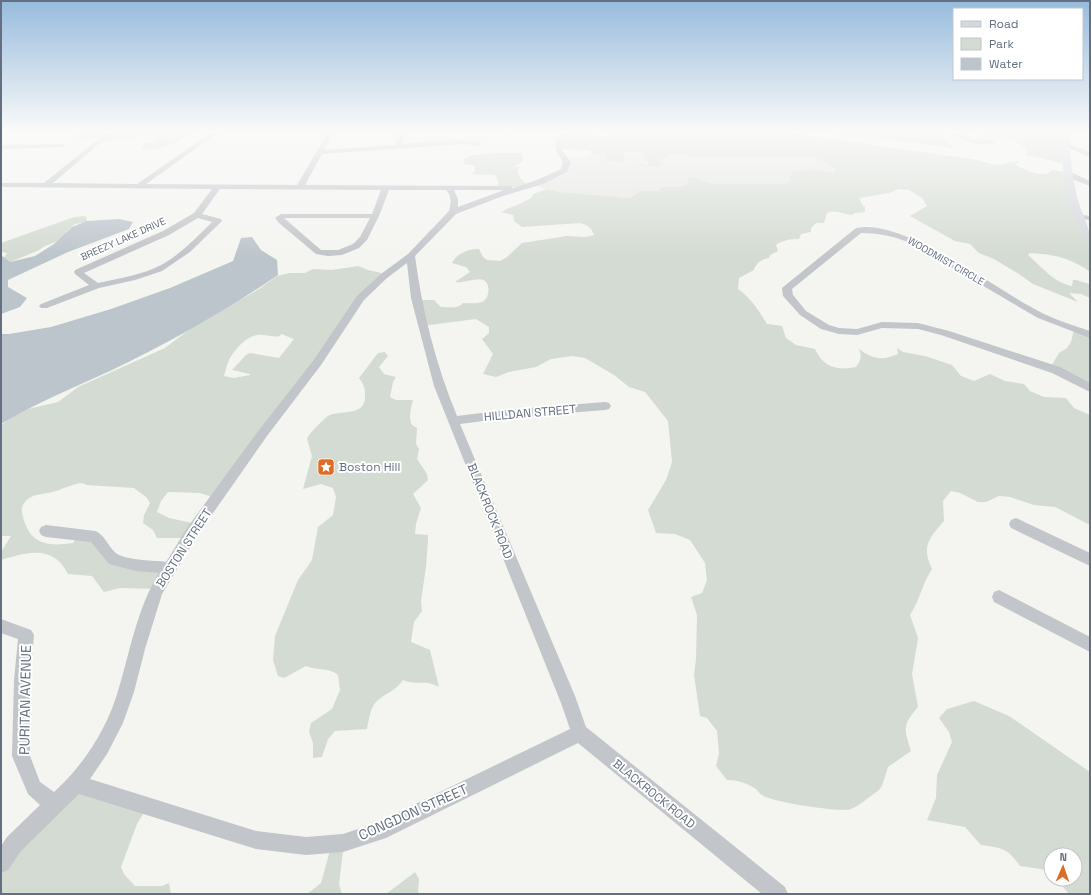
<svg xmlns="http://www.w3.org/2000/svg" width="1091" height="895" font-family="'Space Grotesk',sans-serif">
	<rect width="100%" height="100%" fill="#f4f5f1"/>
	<path fill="#e5e6e4" d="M624,152H640L651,163L647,165L641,164L639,166L659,167L661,164L658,161L668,157V155L726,157H808L820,159L827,165L835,169V173L798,170L791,181L785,184H714L693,177L687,185L677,187H661L660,191H640L630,198L560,192L541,188L536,183L559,171L563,166L561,157L579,158L592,154H604L612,162H621L623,161Z"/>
	<path fill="#d4dbd2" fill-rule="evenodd" d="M83,132H188C183,142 152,154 141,148L144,143L154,142L158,137L140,135L131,139L99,142L102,138L78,139L79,135Z
		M570,132H587L598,137H608L621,132H781L972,159L996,165L1019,161V163L1014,164C1023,168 1043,180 1052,170L1069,173L1081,224L1090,237V272C1072,258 1052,254 1030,253L1028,255C1042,267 1054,283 1072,286L1073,280H1076L1090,284V298L1081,294L1069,293L1078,302L1033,284L1019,274L994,259L979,253L970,244L955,241L910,216L927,206L922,198L909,190L899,189L889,193L859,198L863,206L865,207V212L855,213L852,215C843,214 835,209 827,213L824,223H816L811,228V232L801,234L799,239C790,239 783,240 776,245L778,251L770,255L769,258C762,259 756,263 754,270L739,278L738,289C751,298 759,311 767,324L782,326L786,338L796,345L815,349C823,367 837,371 856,367C861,360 862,357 859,349C872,359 882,361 898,354L897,348L903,352L925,356L952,365L961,376L974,381L990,374L1005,381L1024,384L1030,391L1044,397L1066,398L1074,408L1090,415V525L1055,507L1034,505L1010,497L999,496L986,502H978L960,493L951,491L943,501L944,521C929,538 921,547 932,569C922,584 920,600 910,615L918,638L912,674L918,707C902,726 904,728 911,751L888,767L882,786L879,790C870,796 861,805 851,809C842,813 770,802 762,795C760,794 758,791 756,789C747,783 737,780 727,780L716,766L719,753L717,731L707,718L700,716L694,675L696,659L697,615L691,597L702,593L707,580L705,563L690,540L675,534L656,533L648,510L666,480L672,462L668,421L645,392L629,387L614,375L585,358L572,356L551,359L536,367L509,372L496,377L483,374L493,354L482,339L489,333V327L476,319L422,326L418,300H434L441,307C449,307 458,309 463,303C473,303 485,306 488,294C489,291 489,286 486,282C481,275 463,284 455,282L470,272L466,267L452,263C456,254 469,248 479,249L483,257L487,260L500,261L507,257L522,243L567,236L586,237L594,235C592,228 587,225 580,223L522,227L514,221L513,215L501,212C512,206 523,204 532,197L533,194L547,189L560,192L630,198L640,191H660L661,187H677L687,185L688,178L693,177L714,184H785L791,181L790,176L794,171L813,170L835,173V169C824,163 821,158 808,157H689L686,155H669L668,157L658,161L661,164L660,167L639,166L641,164L647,165L650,163L644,160V155L640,152H624L623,162L606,161L605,154H592L590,150L558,149L561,137Z
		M831,132H938L948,140V143L954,148Z
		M983,132H1051L1063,133L1066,164C1053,162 1041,157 1027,156V150C1017,139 1000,134 985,137Z
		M491,153H521L523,158L522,162L513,167H520L518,170C518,177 522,181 528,185L517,187H498V181L495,175L472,174L475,171V166L464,164L465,158C473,154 482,155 491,153Z
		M86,216L87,222L75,224L67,231L61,240L45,246L37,251L8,263L2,261L7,253L1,252V243L74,217Z
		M358,266L368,270L386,274L360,298L216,498L200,493L168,492L161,501L157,512L169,518L197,524L187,538H157L153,530L143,523L144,515L150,503L146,497L134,488L87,485L82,483C72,484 63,489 53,492C44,494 31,494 25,502C20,508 22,511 23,517C30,544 47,547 73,543L75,539L104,543L123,560L130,561L173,562L157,589L120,588L104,592L92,576L68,574C65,569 61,562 56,559C40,547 18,555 1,560V552L11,536H1V425L14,416L28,409L58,402L78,387L165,348L194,326L259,289L277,276L289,273H305L313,269L332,270ZM281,334L294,339L279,358L250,353L246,355L232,370L250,374V375L234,378L224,376C226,370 227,363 230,358C235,349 248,335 258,335C266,334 272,338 280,336Z
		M1074,330L1090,335V386L1050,368L1059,353L1067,348L1071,342Z
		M385,352L388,356L379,367L384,374L396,377L393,382L390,397L396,400H413C411,409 408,417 412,425L417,428L416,444L419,449L417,459L427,474L428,480L413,494L421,508L416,524L415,534L428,535V540L426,567L421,601L422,611L414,622L411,642L430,650L439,687C426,679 416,686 403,680C396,691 385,693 376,702C370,708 369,720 367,729L335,731L328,739L322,757L313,758V743L309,732L311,723L332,709L340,690L338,675C329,667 318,671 306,666L284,678L278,676L273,660L275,636L298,580L312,560L318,527L333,515L336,497L333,488L321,484L303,489L312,456L307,439C309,433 323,420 328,416C340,409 366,418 365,395C365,388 364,384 359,378L378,353Z
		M974,701L1009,716L1090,772V894H1069L1056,879H1075V855H1051V874L1047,870L1020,866C1007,848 1003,848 981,845L965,827L927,820L936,798L937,775L952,742L949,732L939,718L947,709Z
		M71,787L147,808L137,824L121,867L124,874L135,886H162L169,883L171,894H1V863Z
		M332,843H344L339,884L342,894H307L321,883Z
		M415,872L419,879L418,894H386Z"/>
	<path fill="#bdc5cc" d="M119,219L133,222L129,229L68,252L8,280V287L27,298L20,307L1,314V255L10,262L35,256L54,244L72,227L87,221Z
		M252,237L261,250L277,260L278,275C225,311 169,343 110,371C73,388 36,403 1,424V334H9L51,327L111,309L170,288L233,261L241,238Z"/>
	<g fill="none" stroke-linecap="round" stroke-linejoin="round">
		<path fill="#c2c5c9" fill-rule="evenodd" d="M107,132H113L53,183L137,184L212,132H219L146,184L297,185L328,132H334L325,150L395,145L400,132H406L402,144C418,143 472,136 482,144L479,146L464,144L322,154L305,185L510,186L513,188L537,180L561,169L563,162L556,150L555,141L567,132H574L561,142L562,150L571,162L567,172L543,184L503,196L456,214L415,256C422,311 436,365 457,416L506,410L605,402L609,403L611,406L609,409L605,410L506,418L460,424L575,696L586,727L785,887L788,894H762L578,743L386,838L343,852L306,855L256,849L79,794L21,851L8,870L1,873V846L7,837L40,805L28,794L12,756L14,680L18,639L1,633V619L31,630L34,635L30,680V756L40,782L54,792C83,766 107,729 118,691C130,652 137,608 159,573L136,571L109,564L91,542L46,537L41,535L39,531L41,527L46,525L95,531C106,535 109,550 119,555C133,561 152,560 166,562L187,528L259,430L313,361L357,296L381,274L408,254L449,211C451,203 452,196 446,190H389L379,216L367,240L359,248L342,255L328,256L316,254L279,223L275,218L281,214H372L381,190L220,189L202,214L221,219L222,221L190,252L162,271L135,280L99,288L47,308H41L39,306L41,304L89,285L75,274L74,272L75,270L163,231L194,213L212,189L1,187V183H44ZM454,190H504L458,207V199ZM198,218L212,222C197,237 182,253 163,264C143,275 120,278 98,283L84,273L169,235ZM284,218H370L360,237L353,244L338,250H321ZM407,263L411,298L434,386L561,703L570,729L376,823L343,834L306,837L256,831L90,779L107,754L123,723L134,692L145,649L162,594L197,536L267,436L321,365L364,300L387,278Z
			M949,132C958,131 964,138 973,139C980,140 990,138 995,142C985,149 958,140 949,132Z
			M1066,143L1090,152V157L1064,146L1063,145Z
			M62,144L65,146L64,147L1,149V145Z
			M1067,173H1073L1090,181V186L1067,177Z
			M1075,214L1090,216V220L1075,218Z
			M856,228C904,217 1000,293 1044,314C1059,321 1075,326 1090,331V338L1038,318L908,242C893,236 877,233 861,233L792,289L793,295L806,311L829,325L839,328L857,329L882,322L918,323L949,331L1060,367L1090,383V392L1052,373L941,335L918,329L882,328L857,335L839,334L821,329L800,315L783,296L782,288Z
			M1016,518L1090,553V566L1011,528L1009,524L1011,520Z
			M999,590L1090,637V652L994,602L992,597L994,592Z"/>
		<path fill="#d4d7dc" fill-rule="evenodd" d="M1060,132H1068C1071,155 1072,178 1078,200C1082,215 1090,226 1090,241L1086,240C1064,208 1063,170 1060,132Z"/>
	</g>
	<linearGradient id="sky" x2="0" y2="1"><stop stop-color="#97bbdd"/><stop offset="0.51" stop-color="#fafaf9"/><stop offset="1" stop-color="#fafaf9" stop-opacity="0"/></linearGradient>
	<rect width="1091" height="257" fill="url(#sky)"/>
	<defs>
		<symbol id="sight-square" viewBox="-11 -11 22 22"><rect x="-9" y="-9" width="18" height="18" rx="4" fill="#de6c27" stroke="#fff"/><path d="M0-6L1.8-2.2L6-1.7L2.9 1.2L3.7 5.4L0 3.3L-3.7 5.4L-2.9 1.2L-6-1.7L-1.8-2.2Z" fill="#fff"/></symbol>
	</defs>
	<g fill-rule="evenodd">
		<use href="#sight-square" x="316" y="457" width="20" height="20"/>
	</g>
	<g text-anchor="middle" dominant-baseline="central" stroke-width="4" stroke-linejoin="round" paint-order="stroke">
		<g font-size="10" fill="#647081" stroke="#fff">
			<text transform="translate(123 239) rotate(-24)">BREEZY LAKE DRIVE</text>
			<text transform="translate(946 261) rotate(30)">WOODMIST CIRCLE</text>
		</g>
		<g font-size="12" fill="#647081" stroke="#fff">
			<text transform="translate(530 413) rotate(-5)">HILLDAN STREET</text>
			<text transform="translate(490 511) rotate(68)">BLACKROCK ROAD</text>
			<text transform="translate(184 548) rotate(-57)">BOSTON STREET</text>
			<text transform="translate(654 794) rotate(39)">BLACKROCK ROAD</text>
		</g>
		<g font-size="12" fill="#647081" stroke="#fff" text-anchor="start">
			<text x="339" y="467">Boston Hill</text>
		</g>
		<g font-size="14" fill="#647081" stroke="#fff">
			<text transform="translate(25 700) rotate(-89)">PURITAN AVENUE</text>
			<text transform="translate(413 812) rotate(-24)">CONGDON STREET</text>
		</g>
	</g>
	<rect width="1091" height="895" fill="none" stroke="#647081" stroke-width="4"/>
	<rect x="953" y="8" width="130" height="72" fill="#ffffff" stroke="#c1c6cd"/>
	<rect x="961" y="21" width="20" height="6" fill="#d4d7dc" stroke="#c1c6cd"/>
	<text x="989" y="28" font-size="12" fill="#647081">Road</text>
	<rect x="961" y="38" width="20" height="12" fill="#d4dbd2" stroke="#c1c6cd"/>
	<text x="989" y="48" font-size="12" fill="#647081">Park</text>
	<rect x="961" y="58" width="20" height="12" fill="#bdc5cc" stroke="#c1c6cd"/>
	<text x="989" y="68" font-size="12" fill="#647081">Water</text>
	<g transform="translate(1063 867) rotate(2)"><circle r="19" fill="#ffffff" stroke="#c1c6cd"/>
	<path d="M0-3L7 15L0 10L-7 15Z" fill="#de6c27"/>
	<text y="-6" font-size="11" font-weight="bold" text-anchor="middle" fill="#647081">N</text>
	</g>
</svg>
